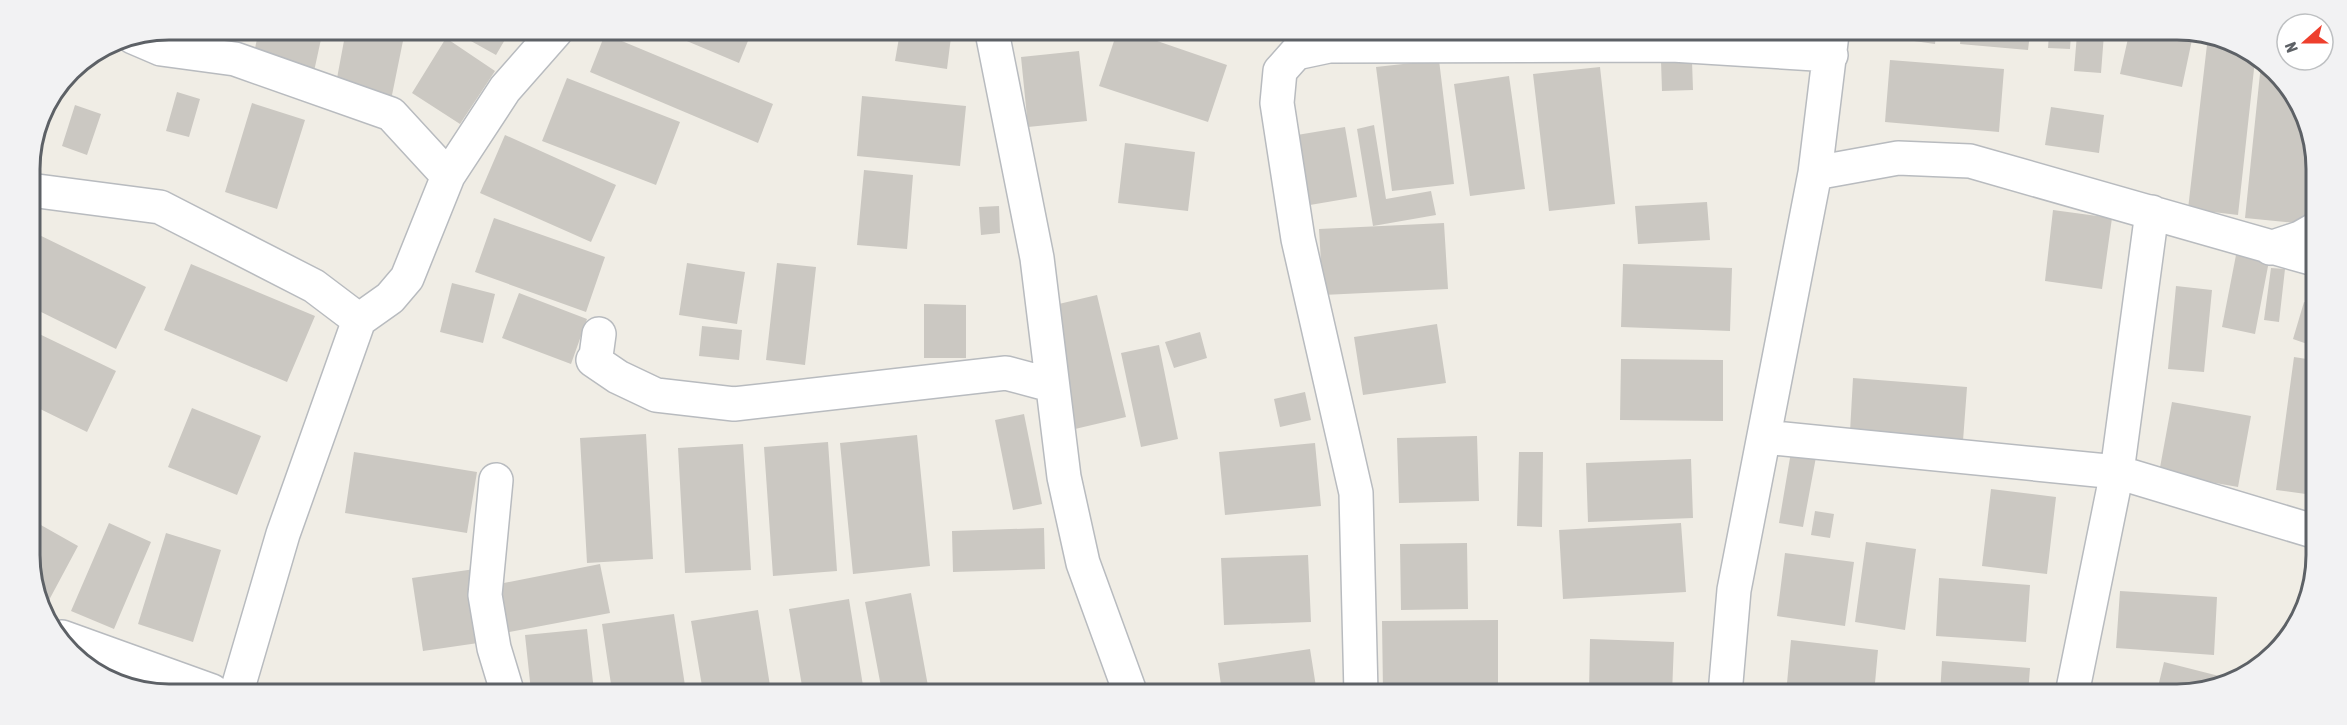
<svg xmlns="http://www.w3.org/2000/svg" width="2347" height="725" font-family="'Asap Condensed',sans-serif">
	<rect width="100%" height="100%" fill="#f0ede5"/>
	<path fill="#cbc8c2" d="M169,30H228L223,48L167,31Z
		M259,30H323L313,76L252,62Z
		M346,30L405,31L391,100L335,89Z
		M453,31H510L496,55Z
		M663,31H752L739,63Z
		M900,32L951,37L947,69L895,61Z
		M1117,32H1131L1227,65L1208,122L1099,86Z
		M605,34L773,104L758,143L590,72Z
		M1879,34H1936L1935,44L1879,36Z
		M1961,34H2030L2028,50L1960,44Z
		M2049,34H2071L2070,49L2048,48Z
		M2077,34H2104L2101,73L2074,71Z
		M2129,34L2193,35L2182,87L2120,74Z
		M2208,36L2218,37L2255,60L2238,215L2188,209Z
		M446,38L495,71L460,124L412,93Z
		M1079,51L1087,121L1028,127L1021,57Z
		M1439,60L1454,184L1392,191L1376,67Z
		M1890,60L2004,69L1999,132L1885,122Z
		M1661,61H1692L1693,90L1662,91Z
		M2261,64L2282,77L2314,142L2307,224L2245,218Z
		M1600,67L1615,204L1549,211L1533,74Z
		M1509,76L1525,189L1470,196L1454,84Z
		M567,78L680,122L656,185L542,141Z
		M177,92L200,99L189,137L166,131Z
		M862,96L966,106L960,166L857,156Z
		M252,103L305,120L277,209L225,192Z
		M75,105L101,114L87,155L62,146Z
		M2051,107L2104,115L2099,153L2045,145Z
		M1374,125L1386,199L1431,191L1436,215L1373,226L1357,129Z
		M1345,127L1357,197L1304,206L1291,136Z
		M505,135L616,185L591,242L480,193Z
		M1125,143L1195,152L1188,211L1118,203Z
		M864,170L913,175L907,249L857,245Z
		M1707,202L1710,240L1638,244L1635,206Z
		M999,206L1000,233L981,235L979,207Z
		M2053,210L2112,218L2102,289L2045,281Z
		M494,218L605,257L586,312L475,272Z
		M1444,223L1448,289L1323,295L1319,229Z
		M31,231L146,287L116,349L31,307Z
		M2236,255L2269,261L2255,334L2222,327Z
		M687,263L745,272L737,324L679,315Z
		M777,263L816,267L805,365L766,360Z
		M191,264L315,316L287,382L164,330Z
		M1623,264L1732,268L1730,331L1621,327Z
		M2271,268L2285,269L2279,322L2264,320Z
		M452,283L495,294L483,343L440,332Z
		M2176,286L2212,290L2204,372L2168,369Z
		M519,293L587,319L571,364L502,338Z
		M1097,295L1126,417L1075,429L1046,307Z
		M2304,302L2314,305L2313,346L2293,339Z
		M924,304L966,305V358H924Z
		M1437,324L1446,383L1363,395L1354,337Z
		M702,326L742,330L739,360L699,356Z
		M31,330L116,371L87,432L32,405Z
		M1200,332L1207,358L1174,368L1165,342Z
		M1159,345L1178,439L1141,447L1121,353Z
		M2294,357L2313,360V495L2276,490Z
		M1621,359L1723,360V421L1620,420Z
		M1853,378L1967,387L1963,441L1850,432Z
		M1305,392L1311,420L1280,427L1274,399Z
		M2172,402L2251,416L2238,487L2159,473Z
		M192,408L261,436L237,495L168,467Z
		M1024,414L1042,504L1013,510L995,420Z
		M646,434L653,559L587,563L580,438Z
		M917,435L930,566L853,574L840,443Z
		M1477,436L1479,501L1399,503L1397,438Z
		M828,442L837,571L773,576L764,447Z
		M1315,443L1321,506L1225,515L1219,452Z
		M743,444L751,570L685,573L678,448Z
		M354,452L477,472L467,533L345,513Z
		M1519,452H1543L1542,527L1517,526Z
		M1791,452L1816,457L1803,527L1779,523Z
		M1691,459L1693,518L1588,522L1586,463Z
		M1991,489L2056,497L2047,574L1982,566Z
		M1815,511L1834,514L1830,538L1811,535Z
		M32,520L78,546L48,602L41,598L33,583Z
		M109,523L151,542L114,629L71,611Z
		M1681,523L1686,592L1563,599L1559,530Z
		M1044,528L1045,569L953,572L952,531Z
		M166,533L221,550L193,642L138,624Z
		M1866,542L1916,549L1905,630L1855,622Z
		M1467,543L1468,609L1401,610L1400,544Z
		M1785,553L1854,562L1845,626L1777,616Z
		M1308,555L1311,622L1224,625L1221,558Z
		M600,564L610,613L499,634L489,586Z
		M475,569L485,642L423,651L412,578Z
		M1939,578L2030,585L2026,642L1936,636Z
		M2120,591L2217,597L2214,655L2116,648Z
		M911,593L928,686L882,692L865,602Z
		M849,599L864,692H803L789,609Z
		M758,610L771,692H703L691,621Z
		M674,614L686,692L612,691L602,624Z
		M1498,620V691L1383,692L1382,621Z
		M2282,628L2289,629L2278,646Z
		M587,629L594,691H531L525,635Z
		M1590,639L1674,642L1672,694L1589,693Z
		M1791,640L1878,650L1874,694H1786Z
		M1310,649L1317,693H1222L1218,663Z
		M1942,661L2030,668L2028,694H1940Z
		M2164,662L2219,676L2217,682L2186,695H2156Z
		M1065,685L1067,692H1044Z"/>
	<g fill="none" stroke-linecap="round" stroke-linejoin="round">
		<defs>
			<path id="minor" d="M992,32L1037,258L1064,477L1083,563L1130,692
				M133,37L161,49L235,59L391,114L448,176
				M1815,173L1898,158L1970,161L2314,259
				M30,190L160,207L314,286L359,320
				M2270,248L2300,238L2314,230
				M599,334L596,356L593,360L618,377L656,395L734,404L1006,373L1051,385
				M1764,437L2117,472L2313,531
				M496,480L485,595L494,648L507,691
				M62,637L212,691
				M237,691L283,534L359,320L390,298L407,278L448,176L505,89L556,31
				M1361,693L1356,493L1298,239L1277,103L1280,71L1296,53L1329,46L1672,45L1831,55
				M1725,694L1734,590L1815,173L1832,34
				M2072,694L2117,472L2152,212"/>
		</defs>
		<use href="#minor" stroke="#b8bbbf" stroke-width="36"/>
		<use href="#minor" stroke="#fff" stroke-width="33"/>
	</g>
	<path d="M0 0H2347V725H0ZM169 40H2177A129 129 0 0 1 2306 169V555A129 129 0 0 1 2177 684H169A129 129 0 0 1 40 555V169A129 129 0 0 1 169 40Z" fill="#f2f2f3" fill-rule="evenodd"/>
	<path fill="none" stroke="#5d6166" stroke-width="3" d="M169 40H2177A129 129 0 0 1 2306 169V555A129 129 0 0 1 2177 684H169A129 129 0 0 1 40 555V169A129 129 0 0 1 169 40Z"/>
	<g transform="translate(2305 42) rotate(249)"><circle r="28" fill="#ffffff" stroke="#bec0c2" stroke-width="1.5"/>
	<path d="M0-4.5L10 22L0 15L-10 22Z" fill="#ee3f2d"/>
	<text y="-9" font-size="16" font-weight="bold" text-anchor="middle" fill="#5d6166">N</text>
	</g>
</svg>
